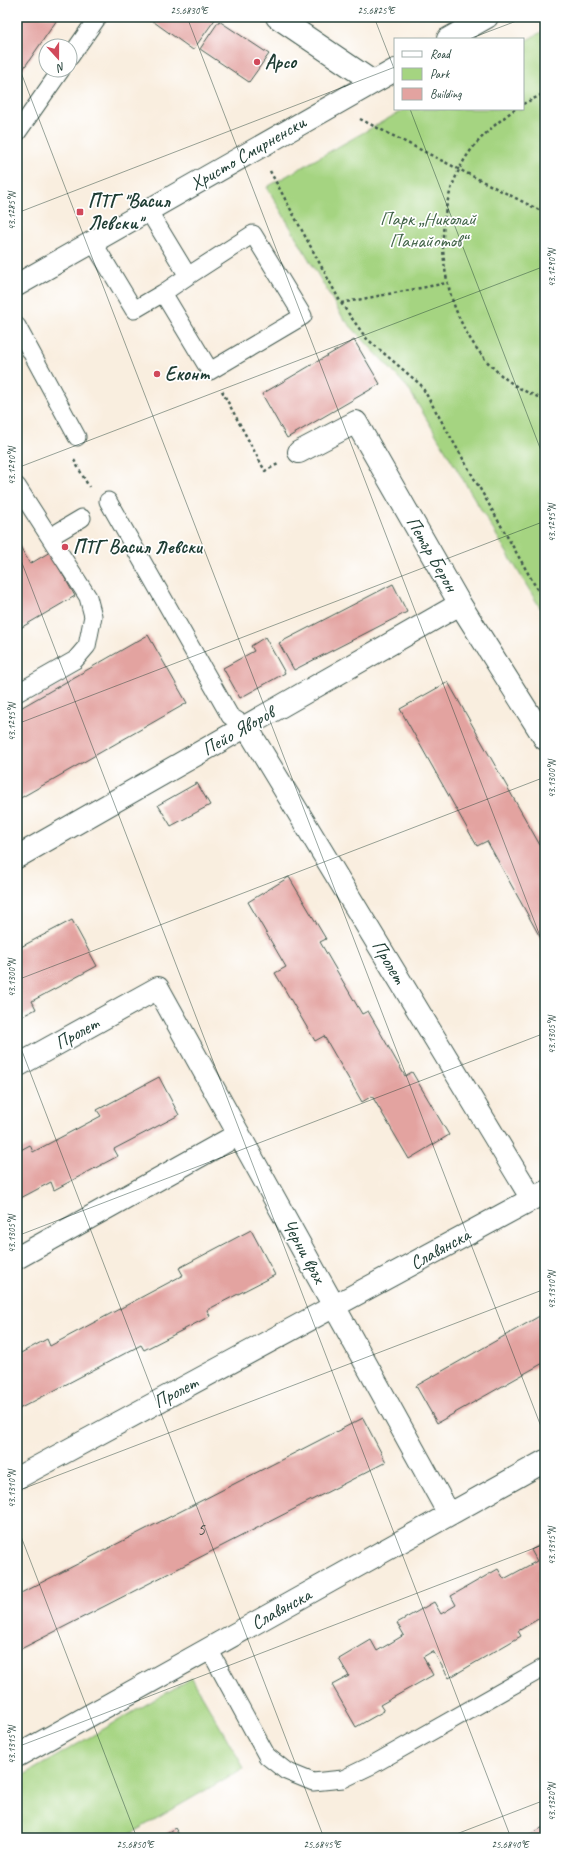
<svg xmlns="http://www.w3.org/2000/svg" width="562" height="1855" font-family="Caveat,sans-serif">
	<rect width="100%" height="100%" fill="#fff"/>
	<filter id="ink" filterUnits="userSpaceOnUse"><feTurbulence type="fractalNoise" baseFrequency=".025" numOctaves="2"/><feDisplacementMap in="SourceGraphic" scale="8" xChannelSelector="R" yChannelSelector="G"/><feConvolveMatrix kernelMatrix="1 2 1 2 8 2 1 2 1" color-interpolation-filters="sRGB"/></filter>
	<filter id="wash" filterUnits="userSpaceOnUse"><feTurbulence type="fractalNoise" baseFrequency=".012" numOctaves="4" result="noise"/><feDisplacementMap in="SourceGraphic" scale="16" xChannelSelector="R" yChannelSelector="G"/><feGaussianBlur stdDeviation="0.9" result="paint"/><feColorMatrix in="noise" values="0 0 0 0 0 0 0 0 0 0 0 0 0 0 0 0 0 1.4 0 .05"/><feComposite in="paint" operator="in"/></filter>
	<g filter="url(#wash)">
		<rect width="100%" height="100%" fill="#f9eedf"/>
		<path fill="#a5d481" stroke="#62885a" d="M545,30V616L408,388L343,318L267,187L405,109H523V42Z
			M192,1678L244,1768L123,1838H17V1779Z"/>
		<g id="blocks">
			<path fill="#e3a3a0" d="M17,17H59L17,78Z
				M147,17H214L216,18L193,50Z
				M219,21L269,54L249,82L200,49Z
				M354,340L380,384L287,438L262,394Z
				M17,541L30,564L50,552L75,596L17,630Z
				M393,584L407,612L294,670L279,643Z
				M148,635L187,703L17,800V710Z
				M265,637L285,673L240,698L223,668L254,651L251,646Z
				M448,682L545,854V946L487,841L477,846L400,709Z
				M197,783L210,805L171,826L158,805Z
				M289,877L326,939L320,942L362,1014L368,1011L405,1076L412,1072L449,1135L409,1159L372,1096L362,1102L324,1036L315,1041L275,973L286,967L248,902Z
				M72,920L97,966L32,1001L36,1009L17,1019V949Z
				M159,1077L179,1115L114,1149L118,1156L54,1190L51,1182L17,1200V1152L30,1145L33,1152L101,1116L97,1110Z
				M251,1230L275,1275L207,1310L210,1316L144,1350L141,1345L17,1410V1355L47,1339L50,1346L183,1275L179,1268Z
				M545,1313V1362L437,1423L416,1386Z
				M363,1418L386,1462L17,1651V1595Z
				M545,1542V1615L518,1631L521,1636L449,1678L433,1651L423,1657L433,1675L380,1705L384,1711L356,1727L332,1685L349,1676L339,1659L371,1640L377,1651L404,1635L397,1623L434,1602L441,1614L456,1605L451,1596L498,1569L504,1579L537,1561L531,1550Z
				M545,1826V1838H524Z
				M175,1828L181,1838H158Z"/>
		</g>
	</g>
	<g filter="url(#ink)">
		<use href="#blocks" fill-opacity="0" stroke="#40584e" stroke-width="1"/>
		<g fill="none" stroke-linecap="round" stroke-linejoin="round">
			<defs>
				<path id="lane" d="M70,57L98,17
					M17,133L61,70
					M148,210L188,276L163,293
					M93,242L134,310L163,293L210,371L303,316L253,234L188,276
					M17,326L77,437
					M17,486L88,597L93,616L87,646L75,660L17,693
					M108,501L230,716L246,726
					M50,537L82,518
					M209,1649L267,1756L286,1771L313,1782L343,1779L372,1765L545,1667"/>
				<path id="street" d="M299,452L356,422L460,604L545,739
					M246,726L532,1199
					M17,857L460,604
					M17,1066L158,988L449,1514
					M17,1258L239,1134
					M17,1478L545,1192
					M17,1756L545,1461"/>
				<path id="secondary" d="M277,17L373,82
					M448,39L487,17
					M17,285L395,70"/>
			</defs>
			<use href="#lane" stroke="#40584e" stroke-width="19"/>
			<use href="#street" stroke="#40584e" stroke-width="24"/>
			<use href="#secondary" stroke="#40584e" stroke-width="24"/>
			<path stroke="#40584e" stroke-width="2.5" stroke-dasharray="3 3" stroke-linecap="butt" d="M523,104L545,93
				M515,109C493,126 472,143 460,168C424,237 447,337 510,382C521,390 533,395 545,400
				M360,119L545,213
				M270,171L341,303L366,338L421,385L545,603
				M341,303L447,283
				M222,391L265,471L278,464
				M74,460L89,487"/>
			<use href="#lane" stroke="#fff" stroke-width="17"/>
			<use href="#street" stroke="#fff" stroke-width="22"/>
			<use href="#secondary" stroke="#fff" stroke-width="22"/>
		</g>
	</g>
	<path fill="none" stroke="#1f3d34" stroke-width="1" stroke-opacity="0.45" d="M187,17L545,949M374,17L395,71M469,39L527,17M17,62L545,1437M410,109L545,461M17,213L395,67M17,468L545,266M17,550L511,1838M17,724L545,521M17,980L545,777M17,1038L324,1838M17,1236L545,1033M17,1491L545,1289M17,1526L137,1838M17,1747L545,1544M446,1838L545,1800"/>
	<g fill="#d1495b" stroke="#fff" stroke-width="1.5">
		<circle cx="257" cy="62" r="4"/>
		<rect x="76" y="208" width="8" height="8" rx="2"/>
		<circle cx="157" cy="374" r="4"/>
		<circle cx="65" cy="547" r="4"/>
	</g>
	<g text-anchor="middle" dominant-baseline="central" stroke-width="3.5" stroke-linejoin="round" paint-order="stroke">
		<g font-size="17" fill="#50564f">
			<text x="201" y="1529">5</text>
		</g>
		<g font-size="19" font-weight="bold" fill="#1f3d34" stroke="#fff" text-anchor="start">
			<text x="265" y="62">Арсо</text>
			<text x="88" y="201">ПТГ "Васил<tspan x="88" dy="22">Левски"</tspan></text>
			<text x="165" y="374">Еконт</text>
			<text x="73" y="547">ПТГ Васил Левски</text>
		</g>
		<g font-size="19" fill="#1f3d34" stroke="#fff">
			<text transform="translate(248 153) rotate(-30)">Христо Смирненски</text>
			<text transform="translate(432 554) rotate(60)">Петър Берон</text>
			<text transform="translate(238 731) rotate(-30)">Пейо Яворов</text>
			<text transform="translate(389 962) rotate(59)">Пролет</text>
			<text transform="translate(77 1033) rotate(-29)">Пролет</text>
			<text transform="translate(440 1249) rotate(-29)">Славянска</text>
			<text transform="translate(304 1251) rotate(61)">Черни връх</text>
			<text transform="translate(176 1392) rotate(-28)">Пролет</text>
			<text transform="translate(281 1609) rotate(-29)">Славянска</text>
		</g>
		<g font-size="19" fill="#406347" stroke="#fff">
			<text x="428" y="219">Парк „Николай<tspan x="428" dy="22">Панайотов“</tspan></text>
		</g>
	</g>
	<rect width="562" height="1855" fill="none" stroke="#fff" stroke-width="44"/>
	<rect x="394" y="38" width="130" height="72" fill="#ffffff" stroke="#a5b1ae"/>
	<rect x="402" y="51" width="20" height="6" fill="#ffffff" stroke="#a5b1ae"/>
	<text x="430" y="58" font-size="12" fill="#1f3d34">Road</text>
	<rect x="402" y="68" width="20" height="12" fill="#a5d481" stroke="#a5b1ae"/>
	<text x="430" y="78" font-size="12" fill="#1f3d34">Park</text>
	<rect x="402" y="88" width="20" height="12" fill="#e3a3a0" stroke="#a5b1ae"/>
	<text x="430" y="98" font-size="12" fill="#1f3d34">Building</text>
	<g transform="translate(58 58) rotate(159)"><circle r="19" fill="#ffffff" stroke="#a5b1ae"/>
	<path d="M0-3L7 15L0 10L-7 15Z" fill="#d1495b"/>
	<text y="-6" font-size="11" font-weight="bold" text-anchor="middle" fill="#1f3d34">N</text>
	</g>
	<rect x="22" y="22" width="518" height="1811" fill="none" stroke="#1f3d34" stroke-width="1.5"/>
	<g font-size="10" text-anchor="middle" fill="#1f3d34">
		<text x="189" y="14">25.6830°E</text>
		<text x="376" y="14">25.6825°E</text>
		<text transform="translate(11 211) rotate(-90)" y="4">43.1285°N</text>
		<text transform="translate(551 268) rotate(-90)" y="4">43.1290°N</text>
		<text transform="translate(11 466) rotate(-90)" y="4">43.1290°N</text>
		<text transform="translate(551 523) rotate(-90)" y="4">43.1295°N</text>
		<text transform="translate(11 722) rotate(-90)" y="4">43.1295°N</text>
		<text transform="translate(551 779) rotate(-90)" y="4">43.1300°N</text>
		<text transform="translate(11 978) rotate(-90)" y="4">43.1300°N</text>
		<text transform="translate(551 1035) rotate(-90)" y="4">43.1305°N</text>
		<text transform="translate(11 1234) rotate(-90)" y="4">43.1305°N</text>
		<text transform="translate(551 1290) rotate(-90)" y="4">43.1310°N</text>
		<text transform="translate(11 1489) rotate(-90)" y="4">43.1310°N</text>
		<text transform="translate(551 1546) rotate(-90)" y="4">43.1315°N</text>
		<text transform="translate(11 1745) rotate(-90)" y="4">43.1315°N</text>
		<text transform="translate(551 1802) rotate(-90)" y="4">43.1320°N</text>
		<text x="135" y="1848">25.6850°E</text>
		<text x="322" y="1848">25.6845°E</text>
		<text x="510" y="1848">25.6840°E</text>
	</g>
</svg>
